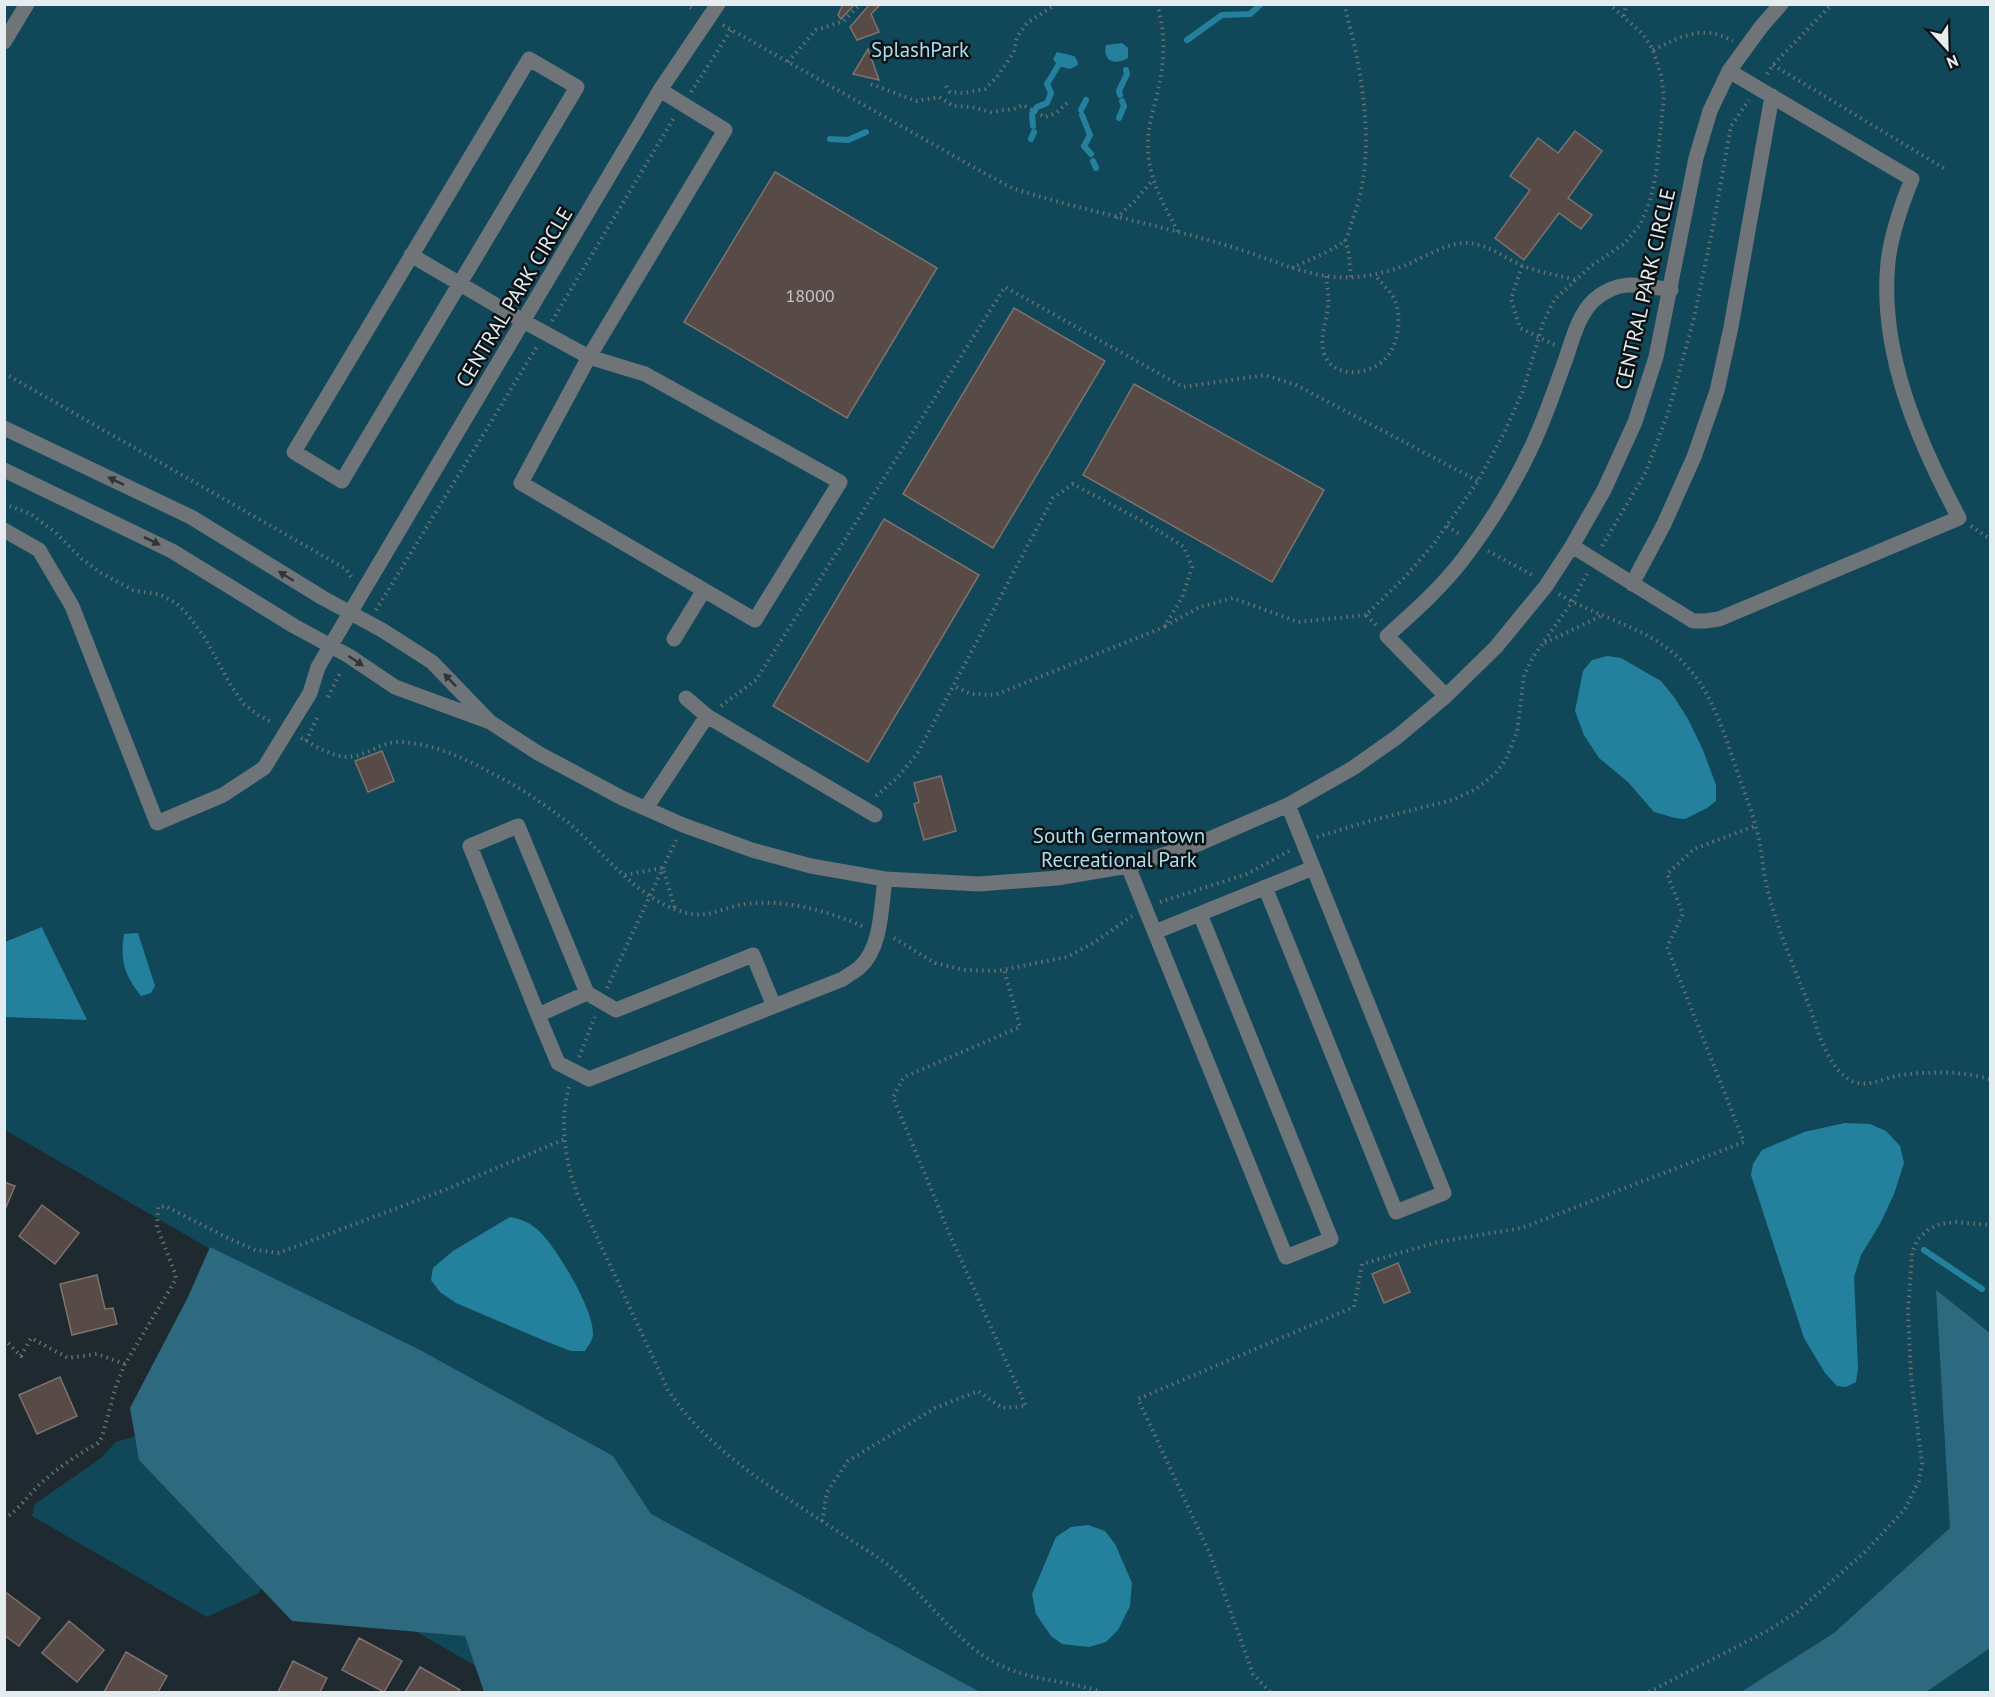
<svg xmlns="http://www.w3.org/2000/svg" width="1995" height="1697" font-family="'PT Sans',sans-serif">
	<rect width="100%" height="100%" fill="#1e2a2f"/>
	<path fill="#10485a" d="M5,5H1990V1692H521L295,1562L398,1358L5,1130Z
		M162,1428L275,1558L259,1593L207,1617L32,1516L35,1504L101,1458L116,1442Z"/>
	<path fill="#2d6a7f" d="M210,1247L420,1350L613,1456L651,1514L980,1692H484L465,1636L292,1621L139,1460L130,1408L188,1297Z
		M1936,1290L1990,1333V1648L1926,1692H1741L1834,1633L1950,1528Z"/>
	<path fill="#24819e" d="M1122,43L1128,48V58C1115,66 1102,61 1106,45Z
		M1057,52L1074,56L1077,60L1078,65L1070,69L1058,66L1053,59Z
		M1607,656L1621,658L1661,681L1674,697L1688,719L1703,750L1716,785V801L1707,808L1685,819L1675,818L1654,812L1628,782L1599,758L1584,735L1575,711L1583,671L1592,660Z
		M42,927L44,932L87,1020L5,1017V942Z
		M138,933L155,986L151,993L141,996C124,974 120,962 124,934Z
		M1845,1123L1870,1124L1886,1131L1900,1146L1904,1163L1894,1194L1880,1224L1861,1255L1854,1277L1858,1368L1856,1382L1846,1387L1837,1386L1825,1373L1804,1338L1751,1175L1753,1164L1762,1150L1804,1132Z
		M510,1217C521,1219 531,1223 539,1231C557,1248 594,1310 593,1334C593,1340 588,1346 585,1351H571L550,1343L456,1303L440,1292L431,1280L433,1268L453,1251Z
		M1088,1525L1105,1531L1115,1544L1132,1583L1130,1606L1118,1630L1106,1642L1089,1647L1062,1644L1051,1636L1036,1614L1032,1594L1056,1537L1071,1527Z"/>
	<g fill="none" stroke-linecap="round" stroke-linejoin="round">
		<path stroke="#24819e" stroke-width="6" d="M1187,40L1222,15L1250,14L1261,4
			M1120,95L1119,91L1127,74L1126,70
			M1081,110L1086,100
			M1082,115L1090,135L1084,146L1091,154
			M1119,118L1124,106L1122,101
			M1033,126L1032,114L1037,107L1047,103L1051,93L1047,84L1058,66
			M830,139L848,140L866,132
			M1031,139L1034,132
			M1093,161L1096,168
			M1924,1250L1982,1289"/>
	</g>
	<path fill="#584b47" stroke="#7f716c" stroke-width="1.5" d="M843,4H855L841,19L838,15Z
		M870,4H881L871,14L879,32L857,40L850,27Z
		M868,49L879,80L853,74Z
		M1575,131L1602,151L1568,198L1592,215L1581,229L1559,213L1524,260L1495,238L1530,190L1510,176L1538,138L1558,153Z
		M775,172L937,268L847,418L684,322Z
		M1014,308L1105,361L993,548L903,494Z
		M1134,384L1324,490L1272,582L1083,475Z
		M884,519L979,575L868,762L773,706Z
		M382,751L394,781L368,792L355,761Z
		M941,776L956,831L924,840L914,804L919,802L914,783Z
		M4,1182L15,1186L4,1212Z
		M42,1205L79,1233L55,1264L19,1236Z
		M1398,1263L1410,1292L1384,1303L1372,1274Z
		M97,1275L105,1309L113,1308L117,1324L72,1335L60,1284Z
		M60,1377L77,1416L37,1434L19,1395Z
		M4,1591L40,1618L19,1646L4,1635Z
		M69,1621L104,1650L77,1682L42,1653Z
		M359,1638L402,1661L384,1692L342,1670Z
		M126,1652L167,1676L158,1692H104Z
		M293,1661L327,1678L320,1692H278Z
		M420,1667L460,1690L458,1692H405Z"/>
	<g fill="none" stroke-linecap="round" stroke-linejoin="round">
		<path stroke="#657074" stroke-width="4" stroke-dasharray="1.5 4.5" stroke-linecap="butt" d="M685,4L695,10
			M1157,4C1167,37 1164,66 1156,99C1152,114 1148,128 1148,144C1147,177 1164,205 1179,234
			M1624,16L1626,4
			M723,25L984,173L1012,188L1041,197C1105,215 1171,228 1235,248C1265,257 1294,271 1326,276C1352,280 1382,275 1406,265C1422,258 1439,248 1456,244C1486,238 1506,262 1532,269C1547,274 1562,276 1577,280
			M1653,50C1682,36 1702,24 1733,41
			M788,62L816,30L844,21L860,4
			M1773,65L1945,169
			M1767,74L1773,65L1832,4
			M871,84L916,101L939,97L953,106L972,107L991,112L1014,109L1023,105L1045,117L1056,113L1068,102
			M946,86L950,92L964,93L985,89L997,77L1014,52L1017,37L1027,23L1056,4
			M691,92L731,30
			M1116,218L1134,202L1153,180
			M1345,240L1349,254L1351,277
			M1522,266L1511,299L1520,328L1555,345
			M1292,268C1304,262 1337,249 1345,240C1349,235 1351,224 1353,218C1378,154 1362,69 1344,4
			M1326,276C1327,287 1329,297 1328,308C1326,323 1319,338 1324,353C1332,379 1369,376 1385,359C1397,347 1401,324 1397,307C1394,292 1382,286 1375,274
			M552,321L675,116
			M4,373L346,569L352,578
			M4,504L31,514L55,532L82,559L101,573L133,590L161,595L176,603L188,615L205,638L230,684L244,704L258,715L273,723
			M1447,526L1461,535
			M1971,526L1990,539
			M1602,546L1646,472L1668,413L1693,322L1712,232L1731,126L1749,100
			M1488,551L1534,576
			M1559,594C1605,622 1655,627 1691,671C1715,700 1726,739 1738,774C1745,794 1753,814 1758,835C1762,852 1763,871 1767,888C1777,929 1795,969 1810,1008C1819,1033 1827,1068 1852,1081C1865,1088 1883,1079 1896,1076C1906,1074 1917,1073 1928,1073C1949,1071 1970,1074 1990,1079
			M376,610L538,345
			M1376,625L1366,615L1405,577L1436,541L1478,481L1504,433L1523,391L1543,323L1554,300L1591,266L1624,244L1640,225L1650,201L1656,174L1664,96L1661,75L1653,50L1643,34L1609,4
			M1165,626L1200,607L1233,598L1298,622L1366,615
			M1545,643L1603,615
			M328,697L341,671
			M721,706L756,680L1005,287L1183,387L1265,375L1296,385L1478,481
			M301,738C318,747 335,760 355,756C370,753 383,742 398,742C434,743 466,759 497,776C521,788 544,804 565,820C604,851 640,905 692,914C708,917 725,908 740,905C777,897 831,911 864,927
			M306,741L319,714
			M876,796L897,778L917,754L1053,498L1073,484L1146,523L1184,547L1192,567L1182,598L1164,627L995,695L971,694L953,686
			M1317,837L1366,822L1452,800L1476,789L1495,774L1506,759L1517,732L1524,675L1533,657L1572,602L1587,574
			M625,875L663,868L675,909
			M1160,902L1247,874L1289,851
			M894,938L935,963L964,970L997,971L1067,957L1095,942L1132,916
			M607,988L676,840
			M579,1057L595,1017
			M569,1087C559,1122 565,1162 578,1196L668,1390C710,1454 784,1495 846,1537C860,1546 875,1555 888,1565C926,1595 960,1649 1004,1667C1035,1681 1070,1681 1101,1692
			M4,1339L21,1356L31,1338L68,1358L97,1354L125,1364
			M4,1519C19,1509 27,1497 39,1485C56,1469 77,1455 98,1443L102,1437L116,1386L125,1364L176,1279L175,1273L157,1227L158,1207L165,1206L228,1238L255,1250L279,1253L447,1189L565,1139
			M822,1521L827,1492L848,1461L935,1408L978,1391L1002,1408L1026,1406L950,1235L893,1097L904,1077L1020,1027L1004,969
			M1270,1692L1253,1674L1210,1554L1138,1399L1354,1307L1362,1264L1438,1242L1522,1228L1744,1142L1667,947L1683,914L1667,874L1694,849L1755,826
			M1649,1692L1767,1631L1797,1612L1865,1552L1905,1509L1919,1481L1922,1463L1911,1377L1908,1312L1912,1253L1918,1239L1929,1229L1940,1224L1956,1222L1990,1225"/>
		<path stroke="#6e7477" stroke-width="15" d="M4,42L27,4
			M529,59L577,87L342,481L294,452Z
			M411,255L523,321L589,357L645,374L840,482L755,620L521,483L589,357L725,130L660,90
			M4,428L191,517L323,598L382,630L432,662L488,720
			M4,470L172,551L294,626L349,656L395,687L490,722L538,753L622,798L683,825L752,850L811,866L885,879L979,884L1057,878L1128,866L1198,844L1288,805L1353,768L1397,737L1446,696L1496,647L1546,586L1572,546L1604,490L1635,422L1656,357L1696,158L1710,111L1729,71L1761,27L1781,4
			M4,530L39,550L72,606L157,823L223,795L264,768L310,693L318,667L660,90L718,4
			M1572,546L1693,621H1705L1719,619L1959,518C1918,441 1879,352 1888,262C1891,234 1901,206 1912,179L1729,71
			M1632,584L1664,524L1694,457L1717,391L1731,327L1772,96
			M674,639L704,590
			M1446,696L1387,636C1414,612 1442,587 1464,558C1489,525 1512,488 1530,450C1544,422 1554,391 1565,361C1572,341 1578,315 1594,300C1619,278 1641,285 1671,290
			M686,698L707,716
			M646,808L707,716L875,815
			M1128,866L1286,1257L1331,1239L1200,914
			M1265,887L1396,1212L1444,1193L1288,805
			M1155,932L1313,868
			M774,1006L753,955L616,1010L587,993L538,1015L558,1063L589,1079L843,979C848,975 854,972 859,968C882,948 881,907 885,879
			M538,1015L470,846L518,826L587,993"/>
	</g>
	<defs><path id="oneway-solid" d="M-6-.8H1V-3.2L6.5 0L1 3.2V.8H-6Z" transform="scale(1.5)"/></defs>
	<g fill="#2e3437">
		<use href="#oneway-solid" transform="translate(116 481) rotate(-154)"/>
		<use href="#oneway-solid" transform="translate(152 541) rotate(26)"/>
		<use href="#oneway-solid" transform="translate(286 576) rotate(-148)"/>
		<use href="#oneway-solid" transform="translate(356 661) rotate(34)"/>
		<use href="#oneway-solid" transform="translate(450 680) rotate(-134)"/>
	</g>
	<g text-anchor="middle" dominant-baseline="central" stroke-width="5" stroke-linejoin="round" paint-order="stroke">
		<g font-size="18" fill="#c2c4c6">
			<text x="810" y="295">18000</text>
		</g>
		<g font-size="21" fill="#abdef1" stroke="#0c1214">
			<text x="920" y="49">SplashPark</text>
			<text x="1119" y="835">South Germantown<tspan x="1119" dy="24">Recreational Park</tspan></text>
		</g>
		<g font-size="21" fill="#e5ecf0" stroke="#0c1214">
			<text transform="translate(1645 289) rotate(-77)">CENTRAL PARK CIRCLE</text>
			<text transform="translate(514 297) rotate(-59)">CENTRAL PARK CIRCLE</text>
		</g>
	</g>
	<rect width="1995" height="1697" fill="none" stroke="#e5ecf0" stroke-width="12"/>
	<g transform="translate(1947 48) rotate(158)" stroke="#0c1214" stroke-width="4.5" paint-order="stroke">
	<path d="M0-4.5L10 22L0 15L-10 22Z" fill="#e5ecf0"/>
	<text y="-9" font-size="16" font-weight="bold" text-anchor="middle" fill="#e5ecf0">N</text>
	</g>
</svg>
